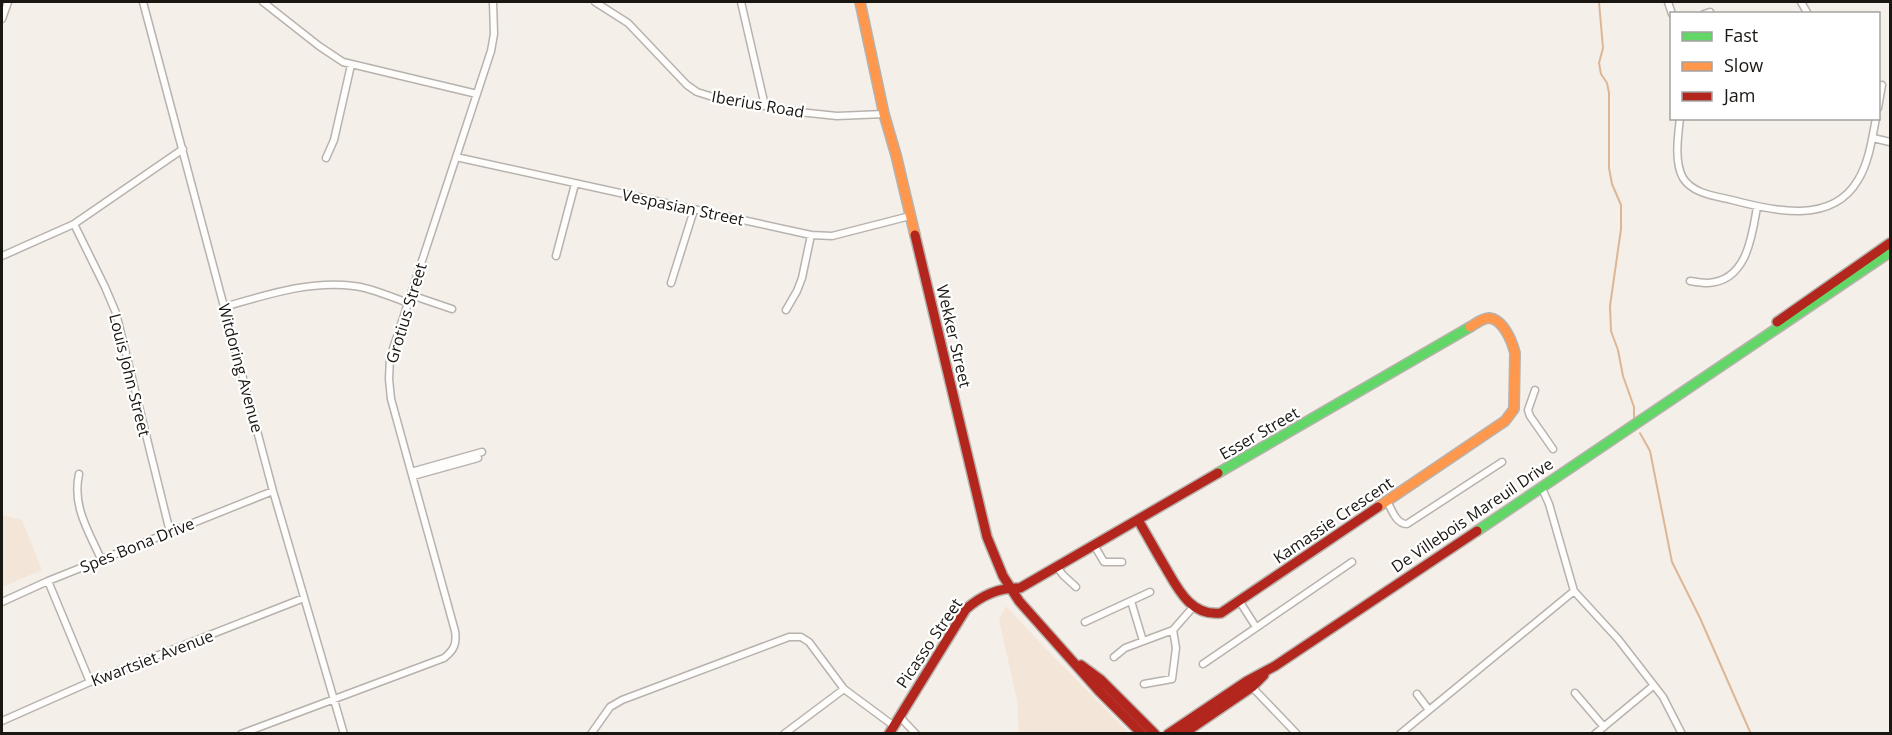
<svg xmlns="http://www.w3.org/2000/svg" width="1892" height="735" font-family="'Open Sans',sans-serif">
	<rect width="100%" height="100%" fill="#f5efe9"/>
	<path fill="#f3e6d9" d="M2,515L22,520L42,570L2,587Z
		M1006,606L1047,650L1129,733H1019L1017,700L999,620Z"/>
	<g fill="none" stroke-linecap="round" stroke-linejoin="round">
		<path stroke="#ddb696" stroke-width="2" d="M1599,2L1603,48L1599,63L1601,74L1607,83L1609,93V168L1612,184L1621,205V229L1610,306L1611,331L1618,350L1623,376L1634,407V418
			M1640,433L1650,451L1672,562L1700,618L1751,734"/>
		<defs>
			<path id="street" d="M143,2L273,491L344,734
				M263,2L319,46L343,62L477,94
				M595,2L628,23L687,85L697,92L713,97L799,112L837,116L884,114
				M741,2L765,106
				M1668,2L1672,14
				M1801,2L1808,14
				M1704,14L1710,12
				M2,19L8,2
				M1878,108L1882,85
				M1680,118C1678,136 1674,162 1683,178C1693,194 1716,196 1732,200C1773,211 1832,225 1858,180C1869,162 1872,139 1876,118
				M1873,138L1890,142
				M456,157L811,235L832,236L910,216
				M326,158L334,140L351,65
				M74,224L105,287L116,313L170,532
				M2,256L74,224L183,149
				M556,256L575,184
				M1690,281C1696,282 1702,283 1708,283C1747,281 1752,236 1757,207
				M671,283L694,210
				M411,295L452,309
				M224,307C266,295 310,280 354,286C372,288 391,297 408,303
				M786,310L797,291L802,278L811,235
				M1535,390L1528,410L1530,416L1553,449
				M411,472L482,452
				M79,474C72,506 88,530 101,559
				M413,476L478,458
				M1541,486L1549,504L1574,591L1618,639L1663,697L1682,734
				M1387,501C1392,510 1396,524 1407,524L1502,462
				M1094,545L1104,562H1122
				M1057,567L1063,575L1076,587
				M48,581L90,682
				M1131,601L1143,641
				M2,602L48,581L273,491
				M1240,602L1256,627
				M1085,622L1150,592
				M1114,657L1125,648L1173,630L1194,606
				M1203,664L1352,562
				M1144,684L1172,679L1176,648L1173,630
				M1251,686L1297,734
				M1575,693L1604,727
				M1417,694L1429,710
				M900,717L916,734
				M2,721L90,682L304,598
				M241,734L444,658C454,650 457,644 455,631L391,399L389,379L390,358L491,51L494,34L493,2
				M591,734L610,707L622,700L789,637H801L809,642L844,689L894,726
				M784,734L844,689
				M1400,734L1574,591
				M1595,734L1653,686"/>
			<path id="fast" d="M1218,473L1470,327
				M1477,531L1890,252"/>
			<path id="slow" d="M860,2L884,114L896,155L915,235
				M1378,507L1505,421L1514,409L1515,353C1512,341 1503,319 1489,318C1482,318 1476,324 1470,327"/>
			<path id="jam" d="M915,235L987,537L1003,576L1019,601L1099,691L1142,734
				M1777,322L1890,243
				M1138,520C1147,535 1155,550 1164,565C1177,587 1190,617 1221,613L1378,507
				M1081,665L1100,679L1155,734
				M889,734L966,609C982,595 999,587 1020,588L1218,473
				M1168,734L1247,681L1275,666L1477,531
				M1183,734L1252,687L1264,675"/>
		</defs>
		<use href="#street" stroke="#b7b2ad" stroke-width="9"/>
		<use href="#fast" stroke="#b7b2ad" stroke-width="12"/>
		<use href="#slow" stroke="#b7b2ad" stroke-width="12"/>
		<use href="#jam" stroke="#b7b2ad" stroke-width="12"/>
		<use href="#street" stroke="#fefdfc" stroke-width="6"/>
		<use href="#fast" stroke="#63d668" stroke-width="9"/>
		<use href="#slow" stroke="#ff974d" stroke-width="9"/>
		<use href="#jam" stroke="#b3261e" stroke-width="9"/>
	</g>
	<g text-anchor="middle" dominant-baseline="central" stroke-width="4.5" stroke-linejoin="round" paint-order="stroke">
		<g font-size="16" fill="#1a1612" stroke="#fff">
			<text transform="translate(758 104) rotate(10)">Iberius Road</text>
			<text transform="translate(683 207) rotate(12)">Vespasian Street</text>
			<text transform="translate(406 313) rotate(-73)">Grotius Street</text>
			<text transform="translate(954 336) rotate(77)">Wekker Street</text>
			<text transform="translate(241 368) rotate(75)">Witdoring Avenue</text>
			<text transform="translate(130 375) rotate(76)">Louis John Street</text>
			<text transform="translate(1259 433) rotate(-30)">Esser Street</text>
			<text transform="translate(1472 515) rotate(-34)">De Villebois Mareuil Drive</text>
			<text transform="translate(1333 520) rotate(-34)">Kamassie Crescent</text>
			<text transform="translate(137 545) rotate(-22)">Spes Bona Drive</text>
			<text transform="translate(929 643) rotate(-56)">Picasso Street</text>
			<text transform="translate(152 658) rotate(-21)">Kwartsiet Avenue</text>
		</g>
	</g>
	<rect width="1892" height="735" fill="none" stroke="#1a1612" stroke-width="6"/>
	<rect x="1670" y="12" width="210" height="108" fill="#ffffff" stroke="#a3a2a0" stroke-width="1.5"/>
	<rect x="1682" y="32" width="30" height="9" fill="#63d668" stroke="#a3a2a0" stroke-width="1.5"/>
	<text x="1724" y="42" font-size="18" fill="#1a1612">Fast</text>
	<rect x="1682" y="62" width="30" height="9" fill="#ff974d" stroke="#a3a2a0" stroke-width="1.5"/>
	<text x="1724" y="72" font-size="18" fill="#1a1612">Slow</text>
	<rect x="1682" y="92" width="30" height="9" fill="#b3261e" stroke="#a3a2a0" stroke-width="1.5"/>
	<text x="1724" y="102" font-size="18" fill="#1a1612">Jam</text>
</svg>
